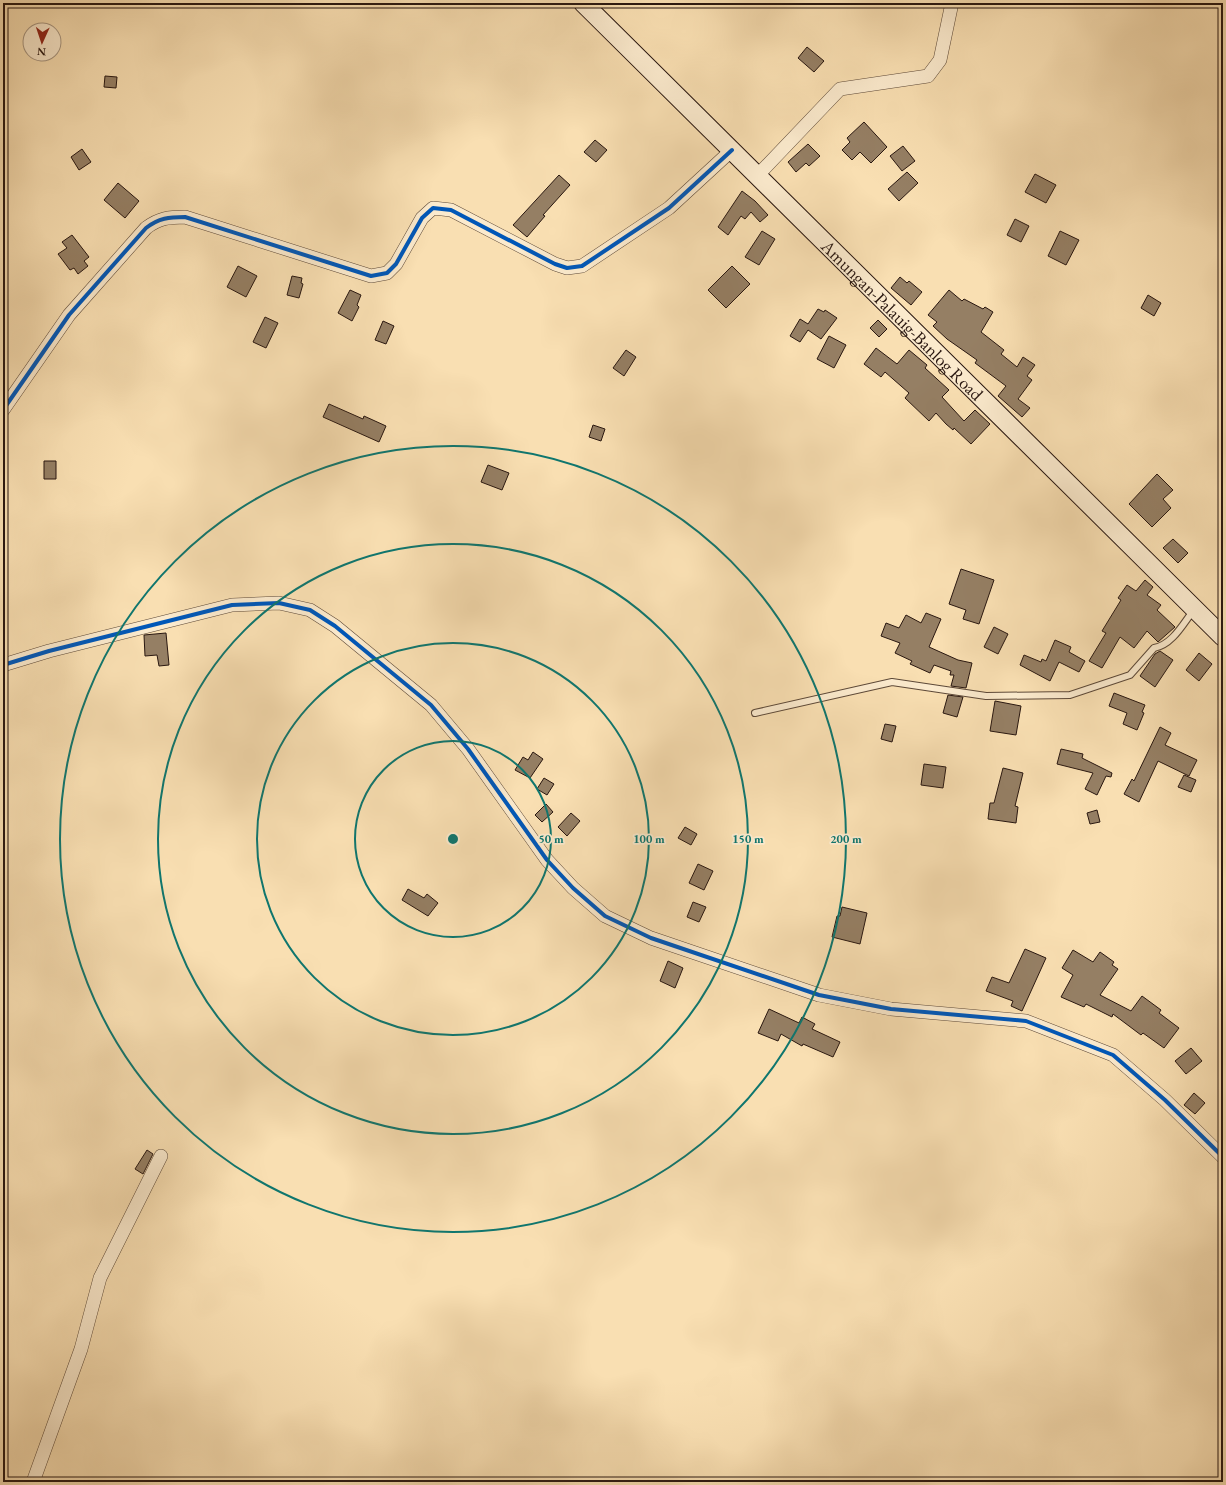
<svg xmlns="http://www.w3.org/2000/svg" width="1226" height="1485" font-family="'EB Garamond',serif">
	<rect width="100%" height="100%" fill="#f9dfb2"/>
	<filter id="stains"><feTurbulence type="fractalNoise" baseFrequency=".005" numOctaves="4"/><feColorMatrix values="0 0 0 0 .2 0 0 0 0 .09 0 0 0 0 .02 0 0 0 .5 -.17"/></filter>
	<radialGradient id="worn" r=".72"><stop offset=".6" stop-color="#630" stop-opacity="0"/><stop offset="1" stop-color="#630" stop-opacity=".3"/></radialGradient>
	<path fill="#957f64" stroke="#291710" d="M807,47L824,61L814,72L798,58Z
		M105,76L117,77L116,88L104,87Z
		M864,122L887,147L871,163L860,152L852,160L842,150L850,142L847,138Z
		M595,140L607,150L596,162L584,152Z
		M808,144L820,156L809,166L806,163L796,172L788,162Z
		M903,146L915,161L902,171L890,156Z
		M82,149L91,162L79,170L71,157Z
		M907,172L918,183L899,201L888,189Z
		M1035,174L1056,185L1046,203L1025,192Z
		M559,175L570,185L543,215L545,216L527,237L513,225Z
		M118,183L139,201L125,218L104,200Z
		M742,191L755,201L768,215L760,222L751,212L745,219L741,216L728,235L718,227Z
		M1015,219L1029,226L1021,242L1007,235Z
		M762,231L775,239L759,265L745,257Z
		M1060,231L1079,240L1066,265L1048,256Z
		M72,235L89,257L84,261L88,266L78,274L74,268L70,270L58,254L67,248L62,242Z
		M238,266L257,276L246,297L227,287Z
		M732,266L750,284L726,308L708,290Z
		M292,276L302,278L301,283L303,284L299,298L287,295Z
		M900,277L907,283L909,281L922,292L911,305L891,288Z
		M350,290L361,295L357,305L359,307L352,321L338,313Z
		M949,290L962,301L964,299L983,309L985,307L993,312L981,332L1004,350L1001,354L1017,367L1023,357L1035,365L1027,376L1032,380L1018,399L1030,408L1022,417L998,396L1006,386L1002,383L975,363L977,360L947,339L933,326L937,322L928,315Z
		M1148,295L1161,303L1154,316L1141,308Z
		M818,309L824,312L825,310L837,318L821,339L808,330L800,342L790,336L800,319L808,324Z
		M265,317L278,323L266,348L253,342Z
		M878,320L887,329L879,337L870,328Z
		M383,321L394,326L386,344L375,340Z
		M829,336L846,345L834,368L817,359Z
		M876,348L897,364L909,350L927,365L925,368L949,390L942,397L964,421L975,410L990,424L971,444L954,428L953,430L946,424L936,413L929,421L905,398L909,393L885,372L881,377L864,364Z
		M626,350L636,357L624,376L613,368Z
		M329,404L363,419L364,416L386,426L379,442L323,417Z
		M593,425L605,429L601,441L589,437Z
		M44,461H56V479H44Z
		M488,465L509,473L502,490L481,482Z
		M1157,474L1173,490L1163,499L1171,508L1152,527L1129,504Z
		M1173,539L1188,553L1178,563L1163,548Z
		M961,569L994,580L979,624L963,619L966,610L949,604Z
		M1145,580L1153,587L1147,595L1161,605L1157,610L1175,627L1158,642L1147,631L1134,648L1120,637L1102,668L1089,661L1106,633L1102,631L1121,600L1118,598L1127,585L1136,591Z
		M926,613L941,619L929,647L958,660L972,663L966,688L951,686L954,675H950L951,671L934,665L930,673L910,664L912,661L895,653L900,643L881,636L886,623L899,628L906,615L921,623Z
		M994,627L1008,634L998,654L984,647Z
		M166,633L169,665L159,666L157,655L145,656L144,635Z
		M1055,640L1071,647L1069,652L1085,661L1079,672L1059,662L1050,681L1020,665L1024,655L1041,662L1042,659L1046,661Z
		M1160,651L1173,660L1155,687L1140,676L1155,654Z
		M1199,653L1212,664L1199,681L1186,670Z
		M1114,693L1145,705L1142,712L1144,713L1137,730L1123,724L1127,713L1109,706Z
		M948,695L963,697L957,717L943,713Z
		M995,701L1021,706L1016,735L990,731Z
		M885,724L896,726L892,742L881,739Z
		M1160,727L1171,733L1165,745L1197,760L1189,776L1158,761L1139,802L1124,794L1132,779L1134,781Z
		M1061,749L1083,754L1082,758L1112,773L1111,777L1106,776L1097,795L1085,789L1093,773L1057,764Z
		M533,752L543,759L530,778L515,770L523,757L528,760Z
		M924,764L946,767L943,788L921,785Z
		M1003,768L1023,773L1015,806L1018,807L1016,823L988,819L990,803H994Z
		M1184,775L1196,780L1191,792L1178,787Z
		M544,778L554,784L547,795L537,789Z
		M546,804L553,812L542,822L535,815Z
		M1097,810L1100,822L1090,824L1087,813Z
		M571,813L580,821L567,836L558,827Z
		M685,827L697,834L691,845L678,838Z
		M698,864L713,871L704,890L689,883Z
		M408,889L424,898L427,894L438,903L428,916L402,900Z
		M693,902L706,907L699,922L687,917Z
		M842,907L867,913L860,944L832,937L837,916H840Z
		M1025,949L1046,958L1022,1011L1011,1006L1013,1001L986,991L992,977L1009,983Z
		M1073,950L1093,962L1100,952L1114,962L1112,965L1118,969L1100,995L1131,1011L1142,996L1161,1010L1159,1013L1179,1028L1164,1048L1143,1033L1141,1035L1113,1014L1112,1017L1086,1004L1084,1007L1061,997L1073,975L1062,968Z
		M668,961L683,968L675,988L660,981Z
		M769,1009L799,1023L802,1017L815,1024L812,1029L840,1042L833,1057L803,1044L802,1046L781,1034L778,1041L758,1033Z
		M1191,1048L1202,1061L1186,1074L1175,1061Z
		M1194,1093L1205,1103L1195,1114L1184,1105Z
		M147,1150L153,1154L143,1174L135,1169Z"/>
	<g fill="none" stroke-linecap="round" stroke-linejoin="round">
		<defs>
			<path id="service" d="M755,713L892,682L986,696L1070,695L1130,675L1154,648C1172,645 1183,624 1193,611"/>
			<path id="minor" d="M758,175L840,89L928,76L940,60L952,3
				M3,410L69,315L146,228C159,218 169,217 185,217L371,276L387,273L396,264L422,218L433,208L451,210L555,264L567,268L582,266L669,208L732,150
				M3,665L49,651L232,605L279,603L310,610L335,626L431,705L468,749L547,860L573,888L605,916L651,938L819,995L891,1009L1026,1021L1113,1055L1165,1100L1223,1157
				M33,1482L81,1349L100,1278L161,1156"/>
			<g id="secondary">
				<path id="s1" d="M583,3L1223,637"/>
			</g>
		</defs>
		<use href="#service" stroke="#5d4938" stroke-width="8"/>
		<use href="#minor" stroke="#5d4938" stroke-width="14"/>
		<use href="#secondary" stroke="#291710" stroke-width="20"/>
		<use href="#service" stroke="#fbeacd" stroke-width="6"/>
		<use href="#minor" stroke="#fbeacd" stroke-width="13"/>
		<use href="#secondary" stroke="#fbeacd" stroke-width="18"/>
		<defs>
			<path id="cycleway" d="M3,410L69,315L146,228C159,218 169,217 185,217L371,276L387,273L396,264L422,218L433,208L451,210L555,264L567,268L582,266L669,208L732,150
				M3,665L49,651L232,605L279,603L310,610L335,626L431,705L468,749L547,860L573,888L605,916L651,938L819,995L891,1009L1026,1021L1113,1055L1165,1100L1223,1157"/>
		</defs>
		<use href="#cycleway" stroke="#fbeacd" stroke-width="6"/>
		<use href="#cycleway" stroke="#0057b8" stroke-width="4"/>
	</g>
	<g fill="none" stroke="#0f766e" stroke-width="2">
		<circle cx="453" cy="839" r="98"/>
		<circle cx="453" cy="839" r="196"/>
		<circle cx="453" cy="839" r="295"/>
		<circle cx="453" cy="839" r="393"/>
	</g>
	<g text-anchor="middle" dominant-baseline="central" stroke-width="3.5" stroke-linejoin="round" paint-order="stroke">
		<g font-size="18" fill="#291710" stroke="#fbeacd">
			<text stroke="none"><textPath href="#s1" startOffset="450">Amungan-Palauig-Banlog Road</textPath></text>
		</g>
	</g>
	<circle cx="453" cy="839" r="6" fill="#0f766e" stroke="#fbeacd" stroke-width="2"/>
	<g font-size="12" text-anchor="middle" font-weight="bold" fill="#0f766e" stroke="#fbeacd" stroke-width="3.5" stroke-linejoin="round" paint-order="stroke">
		<text x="551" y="843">50 m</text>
		<text x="649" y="843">100 m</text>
		<text x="748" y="843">150 m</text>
		<text x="846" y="843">200 m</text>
	</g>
	<rect width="1226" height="1485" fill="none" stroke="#f9dfb2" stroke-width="16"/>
	<rect x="4" y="4" width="1218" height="1477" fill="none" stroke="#291710" stroke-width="2"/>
	<rect x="8" y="8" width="1210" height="1469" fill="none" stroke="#291710"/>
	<g transform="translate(42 42) rotate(183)"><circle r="19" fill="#fbeacd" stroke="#a79681"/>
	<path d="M0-3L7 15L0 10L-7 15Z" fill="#8f2418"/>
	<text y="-6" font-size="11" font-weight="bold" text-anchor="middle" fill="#291710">N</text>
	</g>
	<rect width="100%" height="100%" filter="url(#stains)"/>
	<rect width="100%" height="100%" fill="url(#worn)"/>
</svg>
